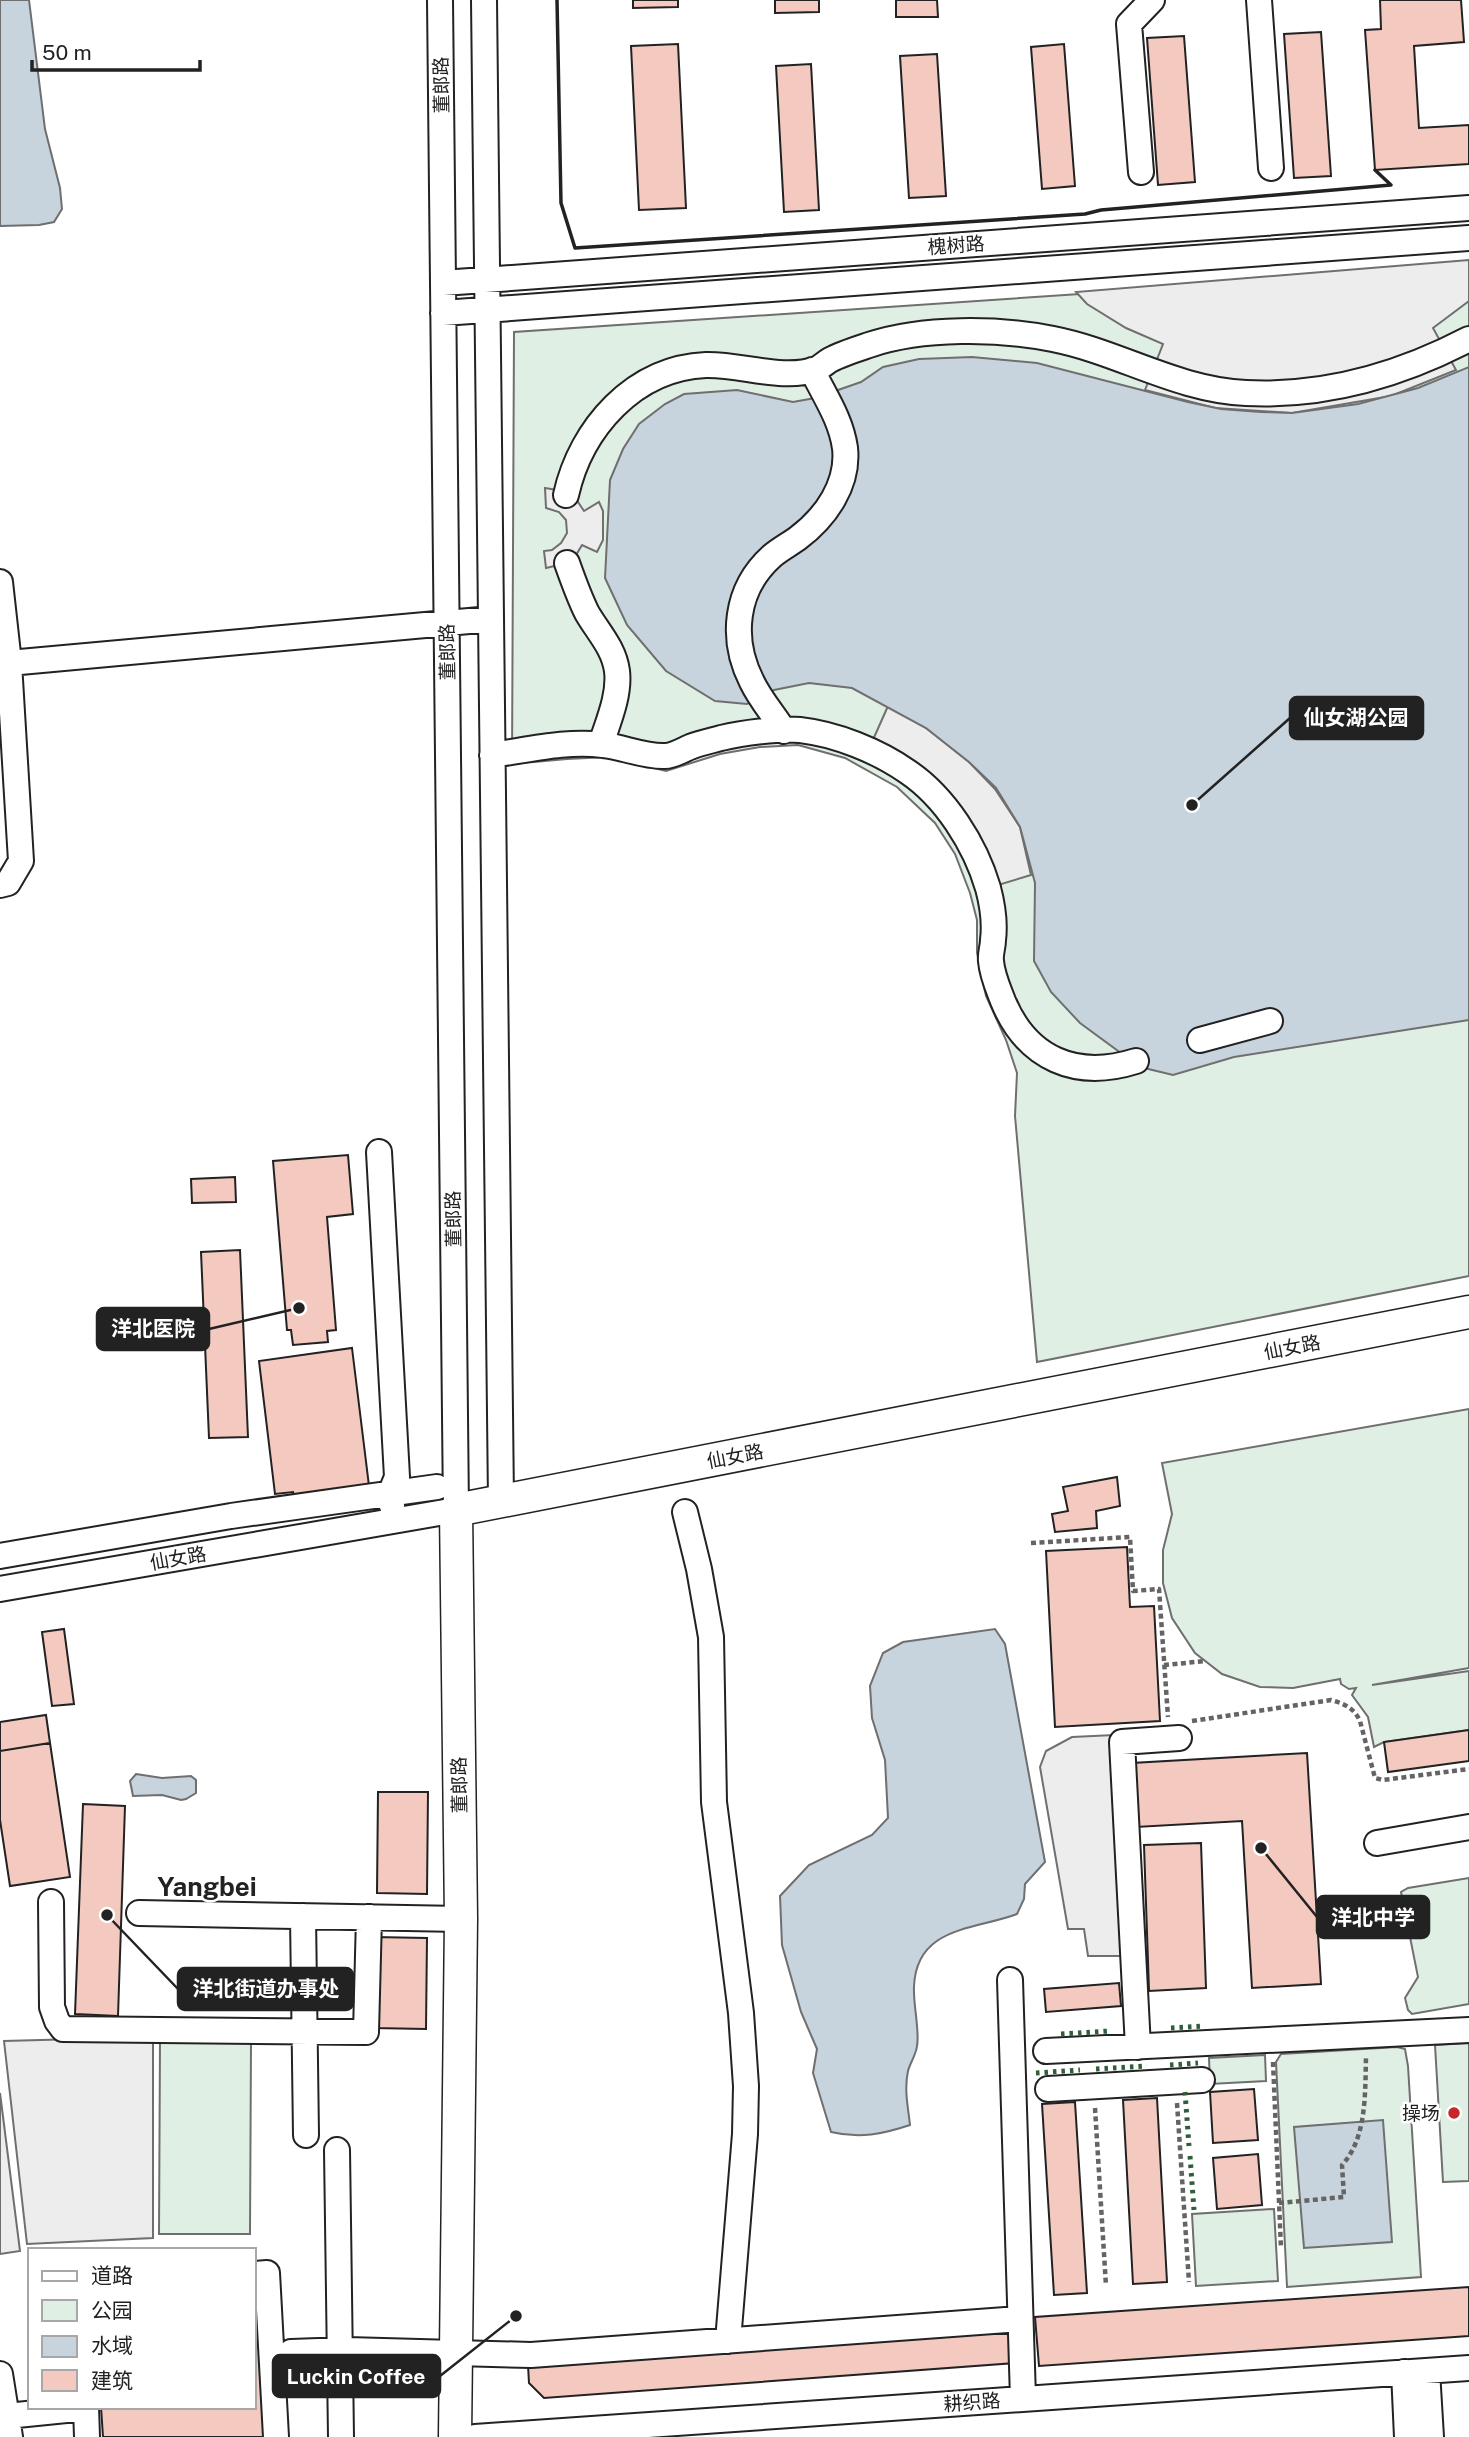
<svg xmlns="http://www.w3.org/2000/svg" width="1469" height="2437" font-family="'Public Sans','Noto Sans SC',sans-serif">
	<rect width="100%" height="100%" fill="#fff"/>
	<path fill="#e0efe3" stroke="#6f6f6f" stroke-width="2" d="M1469,268V1276L1037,1362L1015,1116L1017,1073L1006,1040L986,996L977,953V920L970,893L955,854L935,823L897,787L845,758L798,745L760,747L720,754L666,771L609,757L567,759L512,764L514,332Z
		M1469,1409V1668L1372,1685L1469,1671V1730L1384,1742L1374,1747L1368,1717L1352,1695L1356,1688L1349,1689L1341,1684L1340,1679L1293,1688L1260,1687L1222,1674L1195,1653L1172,1618L1163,1583V1550L1172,1514L1162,1463Z
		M1469,1878V2004L1412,2014L1408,2010L1405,1998L1418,1977L1401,1892L1408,1888Z
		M160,2041L251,2042L250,2234H159Z
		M1469,2043V2181L1443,2182L1435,2045Z
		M1397,2047L1405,2049L1408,2066L1421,2277L1287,2287L1276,2062L1281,2054Z
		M1265,2055L1266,2081L1210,2084L1209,2058Z
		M1274,2209L1278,2281L1196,2286L1192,2214Z"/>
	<path fill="#ededed" stroke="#6f6f6f" stroke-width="2" d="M1469,260V301L1433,328L1456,370L1391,396L1292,413L1215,408L1145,390L1163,344L1126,328L1087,304L1076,292Z
		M545,488L557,490L576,499L584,511L599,502L603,511V540L597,552L582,545L576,555L567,563L546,568L544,551L552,550L561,543L567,533L566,520L559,512L546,508Z
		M888,706L926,728L969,762L995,789L1020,827L1031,875L988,888L966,837L868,751Z
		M1114,1735L1125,1956H1088L1084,1929H1068L1040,1767L1046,1751L1072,1737Z
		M153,2037V2238L27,2244L4,2041Z
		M0,2093L20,2251L0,2254Z"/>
	<path fill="#c7d3dd" stroke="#6f6f6f" stroke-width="2" d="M0,0H29L45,129L60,188L62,209L54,222L39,225L0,226Z
		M972,357L1037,363L1188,402L1221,409L1261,412L1292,413L1358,404L1418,388L1469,367V1020L1234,1057L1173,1075L1140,1067L1080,1023L1051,992L1034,961L1035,883L1020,827L996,788L969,762L926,728L852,688L809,683L774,690L747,704L715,701L666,671L627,625L605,578L610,480L623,449L639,424L665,404L684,394L737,390L793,402L815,398L861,382L883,367L919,359Z
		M995,1629L1005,1644L1045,1862L1025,1884L1024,1899L1017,1914C975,1930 916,1926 914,1987C913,2004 920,2032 917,2046C916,2055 910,2063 908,2071C904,2089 908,2107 910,2125C883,2134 860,2139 831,2132L813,2073L817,2049L801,2012L782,1945L780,1896L809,1865L872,1835L888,1818L885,1760L872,1718L870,1686L883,1653L903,1642Z
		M136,1774L162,1778L191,1776L196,1780V1793L186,1799L181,1800L162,1795L133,1796L130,1781Z
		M1383,2120L1392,2242L1304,2248L1294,2127Z"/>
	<path fill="#f3c9c0" stroke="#222" stroke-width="2" d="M633,0H678V7L633,8Z
		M775,0H819V12L775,13Z
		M896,0H937L938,17H896Z
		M1380,0H1461L1464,42L1414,46L1419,128L1469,125V164L1375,170L1365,30L1381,29Z
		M1321,32L1331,176L1294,178L1284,34Z
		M1184,36L1195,182L1158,185L1147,38Z
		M678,44L686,208L639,210L631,46Z
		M1064,44L1075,186L1042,189L1031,47Z
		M937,54L946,196L909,198L900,56Z
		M811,64L819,210L784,212L776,66Z
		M348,1155L353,1214L327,1217L336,1330L327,1331L328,1342L293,1345L291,1330H287L273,1161Z
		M235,1177L236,1202L192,1203L191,1179Z
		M240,1250L248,1437L209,1438L201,1252Z
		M352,1348L369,1486L293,1495V1492L275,1494L259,1361Z
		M1117,1477L1120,1506L1096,1511L1097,1528L1055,1532L1052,1514L1068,1511L1063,1487Z
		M1127,1547L1130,1607L1154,1606L1160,1721L1055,1727L1046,1551Z
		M64,1629L74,1704L52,1706L42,1632Z
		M46,1715L50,1743L0,1751V1722Z
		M1469,1730V1761L1388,1772L1384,1742Z
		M50,1743L70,1877L10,1886L0,1820V1751Z
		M1307,1753L1321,1984L1252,1988L1242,1821L1136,1827L1132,1763Z
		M378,1792H428L427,1894L377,1893Z
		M83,1804L125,1806L118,2016L75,2014Z
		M1201,1843L1206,1988L1149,1991L1144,1845Z
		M374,1937L427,1938L426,2029L373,2028Z
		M1119,1983L1121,2006L1046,2012L1044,1989Z
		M1254,2089L1258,2140L1213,2143L1210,2092Z
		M1157,2098L1167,2282L1133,2284L1123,2100Z
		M1075,2102L1087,2293L1054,2295L1042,2104Z
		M1258,2154L1262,2205L1217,2209L1213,2158Z
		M1469,2287V2336L1039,2366L1035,2317Z
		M259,2296L267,2437H103L101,2407H254V2297Z
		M1013,2328L1015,2363L544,2398L529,2383L528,2365Z"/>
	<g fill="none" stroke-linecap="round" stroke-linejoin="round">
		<defs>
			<path id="minor" d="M484,0L501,1501
				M1259,0L1271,168
				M1141,172L1129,24L1152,0
				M443,283L1469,208
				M443,313L1469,238
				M566,495C581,428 634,368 706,365C742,364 782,381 817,369C821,367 825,363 830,360C841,354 857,349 869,345C922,327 999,328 1053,339C1119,352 1177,390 1246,393C1325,397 1400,375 1469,339
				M567,563C573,580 579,597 587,613C598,632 614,648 617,671C620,695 608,722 601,744
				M0,582L9,663L21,861L8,883L0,885
				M9,663L491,619
				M784,731C774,715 760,699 752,682C730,639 735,589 772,556C780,549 790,544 798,538C826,517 849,484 845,448C841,419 824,395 812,370
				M492,755C528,750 567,740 603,745C623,747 645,757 665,756C673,756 683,750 690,747C700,743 710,741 721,738C742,733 778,728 800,730C836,734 878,751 908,772C945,797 975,844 988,888C992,903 995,924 993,940C993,947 990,954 991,961C992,975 998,988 1003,1001C1027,1059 1076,1080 1136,1061
				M1200,1040L1270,1021
				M379,1152L397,1477L390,1494L392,1506
				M685,1512L699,1569L711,1637L714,1802L741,2013L746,2086L745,2134L728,2341
				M0,1556L231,1516L437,1487
				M0,1589L456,1510L440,0
				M1377,1843L1469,1827
				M51,1902L52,2007L57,2021L63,2029L366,2032L369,1917
				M139,1913L461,1919
				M303,1916L306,2135
				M1010,1980L1023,2398
				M1138,2047L1122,1742L1179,1738
				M1046,2051L1469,2030
				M1048,2089L1202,2080
				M337,2150L341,2437
				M254,2274L267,2273L276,2437
				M291,2352L347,2350L531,2355L1020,2319
				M1427,2371L1431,2437
				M1404,2372L1407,2437
				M0,2374L10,2437
				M86,2407L87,2437
				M7,2416L86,2408
				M475,2437L1469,2368"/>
			<path id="major" d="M455,2437L461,1919L456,1510L1469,1312"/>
		</defs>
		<use href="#minor" stroke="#222" stroke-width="28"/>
		<use href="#major" stroke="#222" stroke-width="35"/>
		<path stroke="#646464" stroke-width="4.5" stroke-dasharray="5 3.5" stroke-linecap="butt" d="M1031,1543L1130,1537L1133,1591L1159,1589L1168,1717
			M1164,1665L1206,1661
			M1192,1721L1331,1700C1345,1704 1354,1708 1360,1721L1375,1778L1383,1780L1469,1769
			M1273,2062L1281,2248
			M1177,2103L1189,2282
			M1095,2108L1106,2286
			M1279,2203L1344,2197L1342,2165C1367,2138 1365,2093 1366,2057"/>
		<use href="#minor" stroke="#fff" stroke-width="24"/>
		<use href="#major" stroke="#fff" stroke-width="32"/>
		<path stroke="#2f5e38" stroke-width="5" stroke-dasharray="3.5 5" stroke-linecap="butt" d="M1171,2028L1205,2026
			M1061,2034L1109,2031
			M1170,2065L1198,2063
			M1096,2069L1147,2066
			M1036,2073L1080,2070
			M1185,2092L1189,2146
			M1190,2156L1194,2210"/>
		<path stroke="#222" stroke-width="3.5" d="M557,0L561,203L575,248L1085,214L1101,210L1391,185L1375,170"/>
	</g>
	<circle fill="#c62828" stroke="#fff" stroke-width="2.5" cx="1454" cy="2113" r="7"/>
	<g text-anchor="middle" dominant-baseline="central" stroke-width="5" stroke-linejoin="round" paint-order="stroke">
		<g font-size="19" fill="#222" stroke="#fff">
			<text transform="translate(441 85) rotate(-91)">董郎路</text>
			<text transform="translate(956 245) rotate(-4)">槐树路</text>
			<text transform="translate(447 652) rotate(-91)">董郎路</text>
			<text transform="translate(453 1219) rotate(-91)">董郎路</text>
			<text transform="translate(1292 1347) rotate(-11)">仙女路</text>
			<text transform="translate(735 1456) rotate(-11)">仙女路</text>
			<text transform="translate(178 1558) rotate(-10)">仙女路</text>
			<text transform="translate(459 1785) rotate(-91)">董郎路</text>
			<text transform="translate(972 2402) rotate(-4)">耕织路</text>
		</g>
		<g font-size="19" fill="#222" stroke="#fff" text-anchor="end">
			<text x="1440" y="2113">操场</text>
		</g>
		<g font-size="26" font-weight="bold" fill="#222" stroke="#fff">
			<text x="207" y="1886">Yangbei</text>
		</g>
	</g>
	<path fill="none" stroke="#222" stroke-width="2.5" d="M1192 805L1290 718M299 1308L209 1329M1261 1848L1317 1917M107 1915L178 1989M516 2316L440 2376"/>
	<g fill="#222" stroke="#fff" stroke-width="2.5">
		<circle cx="1192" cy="805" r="7"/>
		<circle cx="299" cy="1308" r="7"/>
		<circle cx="1261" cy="1848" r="7"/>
		<circle cx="107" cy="1915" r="7"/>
		<circle cx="516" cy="2316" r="7"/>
	</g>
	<g fill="#222" stroke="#222" stroke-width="2.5">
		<rect x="1290" y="697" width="133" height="42" rx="7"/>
		<rect x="97" y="1308" width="112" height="42" rx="7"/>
		<rect x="1317" y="1896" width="112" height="42" rx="7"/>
		<rect x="178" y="1968" width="175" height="42" rx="7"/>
		<rect x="273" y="2355" width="167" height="42" rx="7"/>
	</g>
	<g font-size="21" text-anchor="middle" font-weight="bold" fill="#fff">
		<text x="1356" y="725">仙女湖公园</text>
		<text x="153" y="1336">洋北医院</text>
		<text x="1373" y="1925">洋北中学</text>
		<text x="266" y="1996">洋北街道办事处</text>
		<text x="356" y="2384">Luckin Coffee</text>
	</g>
	<rect x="28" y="2248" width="228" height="161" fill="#ffffff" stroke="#a7a7a7" stroke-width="2"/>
	<rect x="42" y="2271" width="35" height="10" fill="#ffffff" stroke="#a7a7a7" stroke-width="2"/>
	<text x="91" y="2283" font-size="21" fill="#222222">道路</text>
	<rect x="42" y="2300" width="35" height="21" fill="#e0efe3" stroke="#a7a7a7" stroke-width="2"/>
	<text x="91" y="2318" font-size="21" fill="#222222">公园</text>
	<rect x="42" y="2336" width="35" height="21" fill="#c7d3dd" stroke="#a7a7a7" stroke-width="2"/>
	<text x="91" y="2353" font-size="21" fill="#222222">水域</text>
	<rect x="42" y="2370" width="35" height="21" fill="#f3c9c0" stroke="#a7a7a7" stroke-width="2"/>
	<text x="91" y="2388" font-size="21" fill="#222222">建筑</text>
	<path d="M32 60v10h168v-10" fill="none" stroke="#222222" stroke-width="3.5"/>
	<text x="42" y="60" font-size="21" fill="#222222" stroke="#ffffff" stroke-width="5" paint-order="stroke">50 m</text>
</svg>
